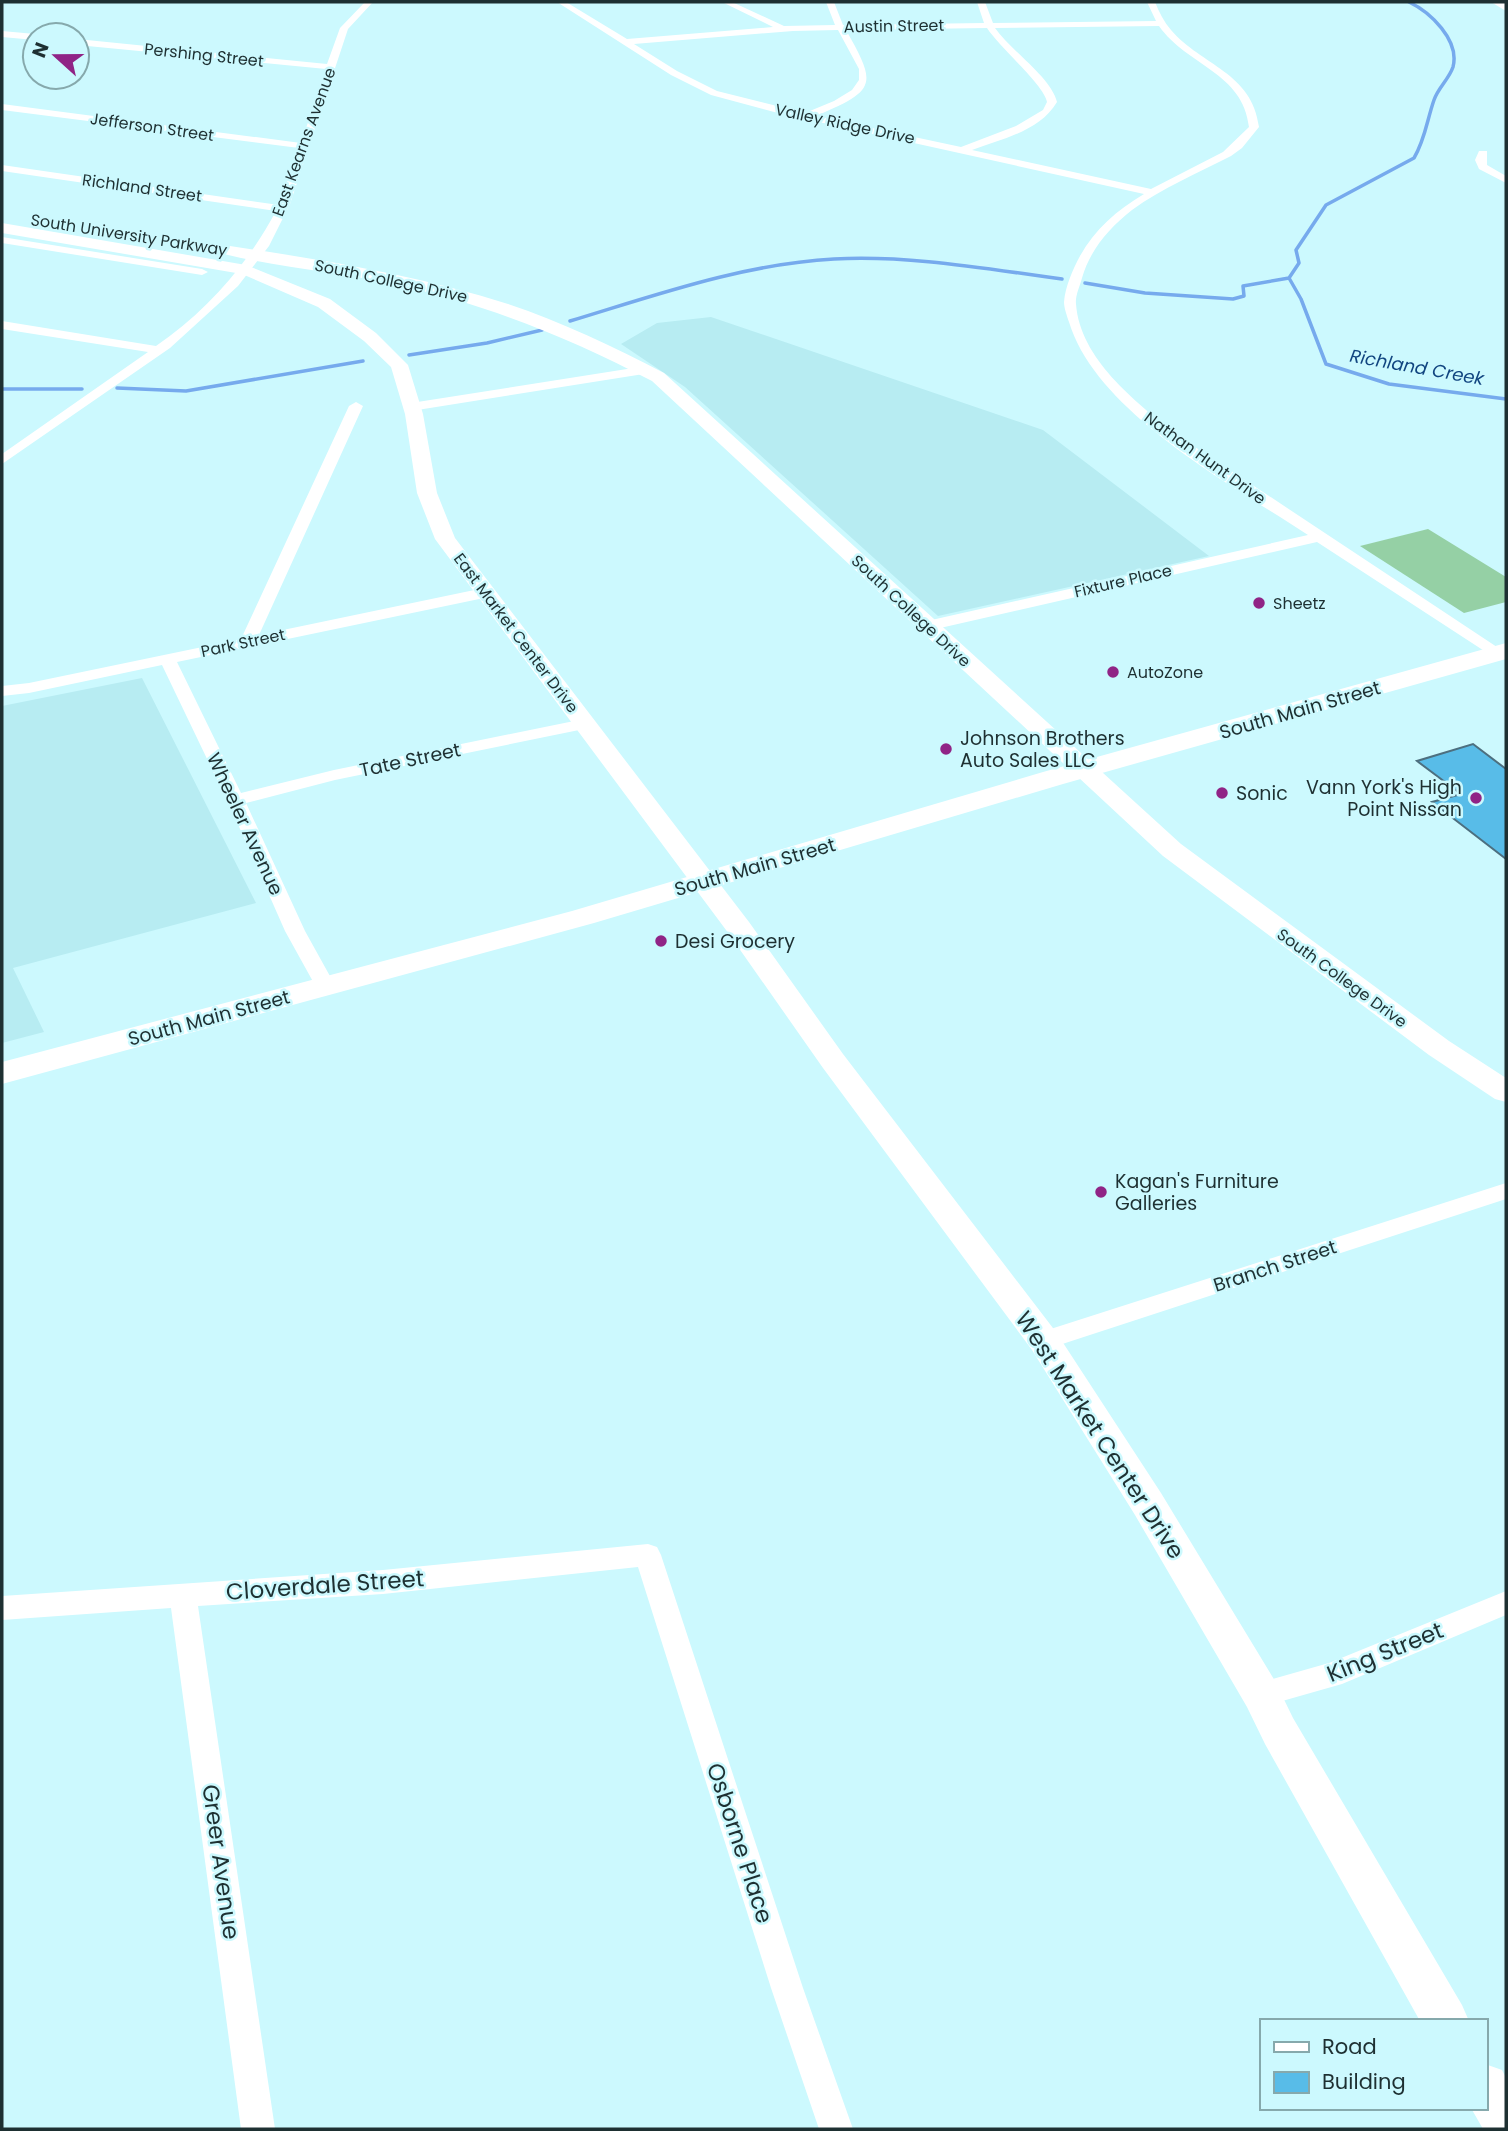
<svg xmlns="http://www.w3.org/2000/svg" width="1508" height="2131" font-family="Poppins,sans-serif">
	<rect width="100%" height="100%" fill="#ccf9fe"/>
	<path fill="#b7ecf2" d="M711,317L1043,430L1209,556L938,616L685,387L621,344L657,323Z
		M142,678L256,903L13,968L44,1032L2,1043V706Z"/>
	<path fill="#95d0a5" d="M1428,529L1506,577V602L1464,613L1360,546Z"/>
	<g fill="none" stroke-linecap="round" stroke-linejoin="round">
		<path stroke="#76aaed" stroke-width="3.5" d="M1289,278L1299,263L1296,250L1326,205L1414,158C1425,140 1427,120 1434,100C1438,88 1449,79 1453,67C1460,40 1430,12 1409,2
			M1289,278L1301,299L1326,364L1389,384L1506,399
			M1085,283L1145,293L1233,299L1244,296L1243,286L1289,278
			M570,321C656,295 743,264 834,259C910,255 987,269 1062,279
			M409,355L487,343L542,330
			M117,388L186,391L363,361
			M2,389H82"/>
	</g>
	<path fill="#58bce8" stroke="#4d6f7f" stroke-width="2" d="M1473,744L1506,769V859L1432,802L1461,794L1417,761Z"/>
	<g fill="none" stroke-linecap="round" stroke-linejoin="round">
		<path fill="#fff" fill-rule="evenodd" d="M365,2H373L348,29L290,204L269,246L238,286L170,348L2,464V454L148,352L2,329V321L156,346C207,311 248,264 276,211L2,171V165L279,205L299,148L2,110V104L301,143L326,69L77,45V39L327,64L340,28Z
			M557,2H566L627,39L773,27L722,2H732L784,26L835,25L826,2H834L843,25L984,23L977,2H985L993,23L1156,21L1147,2H1155C1159,12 1164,22 1171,30C1202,66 1252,72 1259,127L1242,148L1231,156C1198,173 1162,188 1132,210C1109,228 1090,250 1082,278C1080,286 1075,296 1076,304C1080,359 1135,401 1174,433L1506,653L1498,658L1492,656L1317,542L927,631L921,629L919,626L927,621L1308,535C1232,485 1096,412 1069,322C1067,316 1064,308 1064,302C1065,287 1073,269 1080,256C1095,229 1117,210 1144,194L778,113L711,95L671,75ZM1159,26C1187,66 1243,72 1249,127L1223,152L1151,189L972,150C1002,139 1040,131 1057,102C1051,77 1011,51 995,28ZM987,28C1000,48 1044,85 1047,102L1043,110L1016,126L961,147L816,116C877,90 877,85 846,30ZM838,30L859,69V80L852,90L834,101L805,113L717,91L677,71L634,44L793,31Z
			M2,31L35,34L37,35H35V40L2,37Z
			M1479,151H1487V165L1506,176V183L1479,169L1475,160Z
			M2,237L202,269L208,272L202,275L2,243Z
			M646,366L650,367V373L411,411L404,407L411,403Z
			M356,402L363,406L259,635L484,588L492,593L484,598L177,662L241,793L334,770L584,719L592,724L584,729L335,780L246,803L305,931L336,987L333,991H319L316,987L285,931L233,813L162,665L29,693L2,696V686L29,683L241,639L349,406Z
			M1506,1183V1199L1044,1350L1035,1348L1032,1341L1035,1334Z
			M648,1544L657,1547L661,1555L803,1988L853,2129H819L771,1988L638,1567L383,1594L198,1606L275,2129H241L171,1608L2,1620V1596L383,1570Z
			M1506,1591V1615L1342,1684L1261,1707L1251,1703L1247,1694L1251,1685L1329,1663Z"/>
		<path fill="#fff" fill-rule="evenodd" d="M2,223L246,265L330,299L376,333L408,365L423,414L437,493L455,538L749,922L843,1054L1056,1332L1161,1493L1275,1681L1293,1718L1462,2005L1469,2021H1420L1265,1744L1247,1707L1135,1515L1032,1350L823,1068L729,934L435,539L417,493L405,414L391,367L364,341L318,307L242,274L2,233Z
			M230,246C324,260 417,275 508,304C562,322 614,347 664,373L1181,844L1449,1041L1506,1078V1102L1495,1099L1429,1055L1163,856L652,381C570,338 488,305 398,285C341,272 281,268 224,254L222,251Z
			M1485,2064L1502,2070L1506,2078V2129H1483L1471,2108H1485Z"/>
		<path fill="#fff" fill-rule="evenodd" d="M1506,643V659L1063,784L594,923L2,1084V1062L572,911L1043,772Z"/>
		<path fill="#fff" fill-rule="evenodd" d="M1491,2H1506V11Z"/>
	</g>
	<g fill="#902486" stroke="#ccf9fe" stroke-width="2.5">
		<circle cx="1259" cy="603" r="7"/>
		<circle cx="1113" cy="672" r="7"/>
		<circle cx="946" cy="749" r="7"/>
		<circle cx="1222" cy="793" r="7"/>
		<circle cx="1476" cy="798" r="7"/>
		<circle cx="661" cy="941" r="7"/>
		<circle cx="1101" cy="1192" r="7"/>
	</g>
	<g text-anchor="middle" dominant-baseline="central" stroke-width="5" stroke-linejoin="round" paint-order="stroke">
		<g font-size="16" fill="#1e3032" stroke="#ccf9fe">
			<text transform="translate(894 26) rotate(-1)">Austin Street</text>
			<text transform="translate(204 55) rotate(6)">Pershing Street</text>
			<text transform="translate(845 124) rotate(12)">Valley Ridge Drive</text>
			<text transform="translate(152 127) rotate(8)">Jefferson Street</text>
			<text transform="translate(304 142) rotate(-70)">East Kearns Avenue</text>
			<text transform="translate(142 188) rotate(8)">Richland Street</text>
			<text transform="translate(129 235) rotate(9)">South University Parkway</text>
			<text transform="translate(391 281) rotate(12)">South College Drive</text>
			<text transform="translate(1205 458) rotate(36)">Nathan Hunt Drive</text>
			<text transform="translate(1123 581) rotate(-13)">Fixture Place</text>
			<text transform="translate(911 611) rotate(43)">South College Drive</text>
			<text transform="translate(516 633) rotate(53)">East Market Center Drive</text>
			<text transform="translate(243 643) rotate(-12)">Park Street</text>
			<text transform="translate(1342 978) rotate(36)">South College Drive</text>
		</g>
		<g font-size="16" fill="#1e3032" stroke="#ccf9fe" text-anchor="start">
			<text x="1273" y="603">Sheetz</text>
			<text x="1127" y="672">AutoZone</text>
		</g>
		<g font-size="18" font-style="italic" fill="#114580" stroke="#ccf9fe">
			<text transform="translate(1417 367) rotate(10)">Richland Creek</text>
		</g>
		<g font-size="19" fill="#1e3032" stroke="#ccf9fe">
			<text transform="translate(1300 710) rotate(-16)">South Main Street</text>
			<text transform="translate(410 760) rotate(-12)">Tate Street</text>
			<text transform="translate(245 824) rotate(65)">Wheeler Avenue</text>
			<text transform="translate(755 867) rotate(-16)">South Main Street</text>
			<text transform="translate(209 1018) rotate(-15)">South Main Street</text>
			<text transform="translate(1275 1266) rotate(-18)">Branch Street</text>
		</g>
		<g font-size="19" fill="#1e3032" stroke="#ccf9fe" text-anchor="start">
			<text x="960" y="738">Johnson Brothers<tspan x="960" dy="22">Auto Sales LLC</tspan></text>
			<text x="1462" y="787" text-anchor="end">Vann York's High<tspan x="1462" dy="22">Point Nissan</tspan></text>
			<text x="1236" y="793">Sonic</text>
			<text x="675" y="941">Desi Grocery</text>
			<text x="1115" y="1181">Kagan's Furniture<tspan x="1115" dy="22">Galleries</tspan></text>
		</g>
		<g font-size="23" fill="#1e3032" stroke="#ccf9fe">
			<text transform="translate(1100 1435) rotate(57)">West Market Center Drive</text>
			<text transform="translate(325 1585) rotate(-4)">Cloverdale Street</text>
			<text transform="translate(1385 1652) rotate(-22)">King Street</text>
			<text transform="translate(740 1843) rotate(72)">Osborne Place</text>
			<text transform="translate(221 1862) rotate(82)">Greer Avenue</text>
		</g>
	</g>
	<rect width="1508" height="2131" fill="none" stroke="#1e3032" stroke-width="7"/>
	<rect x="1260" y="2019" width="228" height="91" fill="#ccf9fe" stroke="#86a9ac" stroke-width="2"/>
	<rect x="1274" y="2042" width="35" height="10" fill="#ffffff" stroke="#86a9ac" stroke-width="2"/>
	<text x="1322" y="2054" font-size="21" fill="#1e3032">Road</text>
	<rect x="1274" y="2072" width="35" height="21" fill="#58bce8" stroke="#86a9ac" stroke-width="2"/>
	<text x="1322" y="2089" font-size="21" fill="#1e3032">Building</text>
	<g transform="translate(56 56) rotate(291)"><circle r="33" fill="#ccf9fe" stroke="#86a9ac" stroke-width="2"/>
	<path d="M0-5L12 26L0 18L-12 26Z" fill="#902486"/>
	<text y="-10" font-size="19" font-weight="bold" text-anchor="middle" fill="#1e3032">N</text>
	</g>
</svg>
